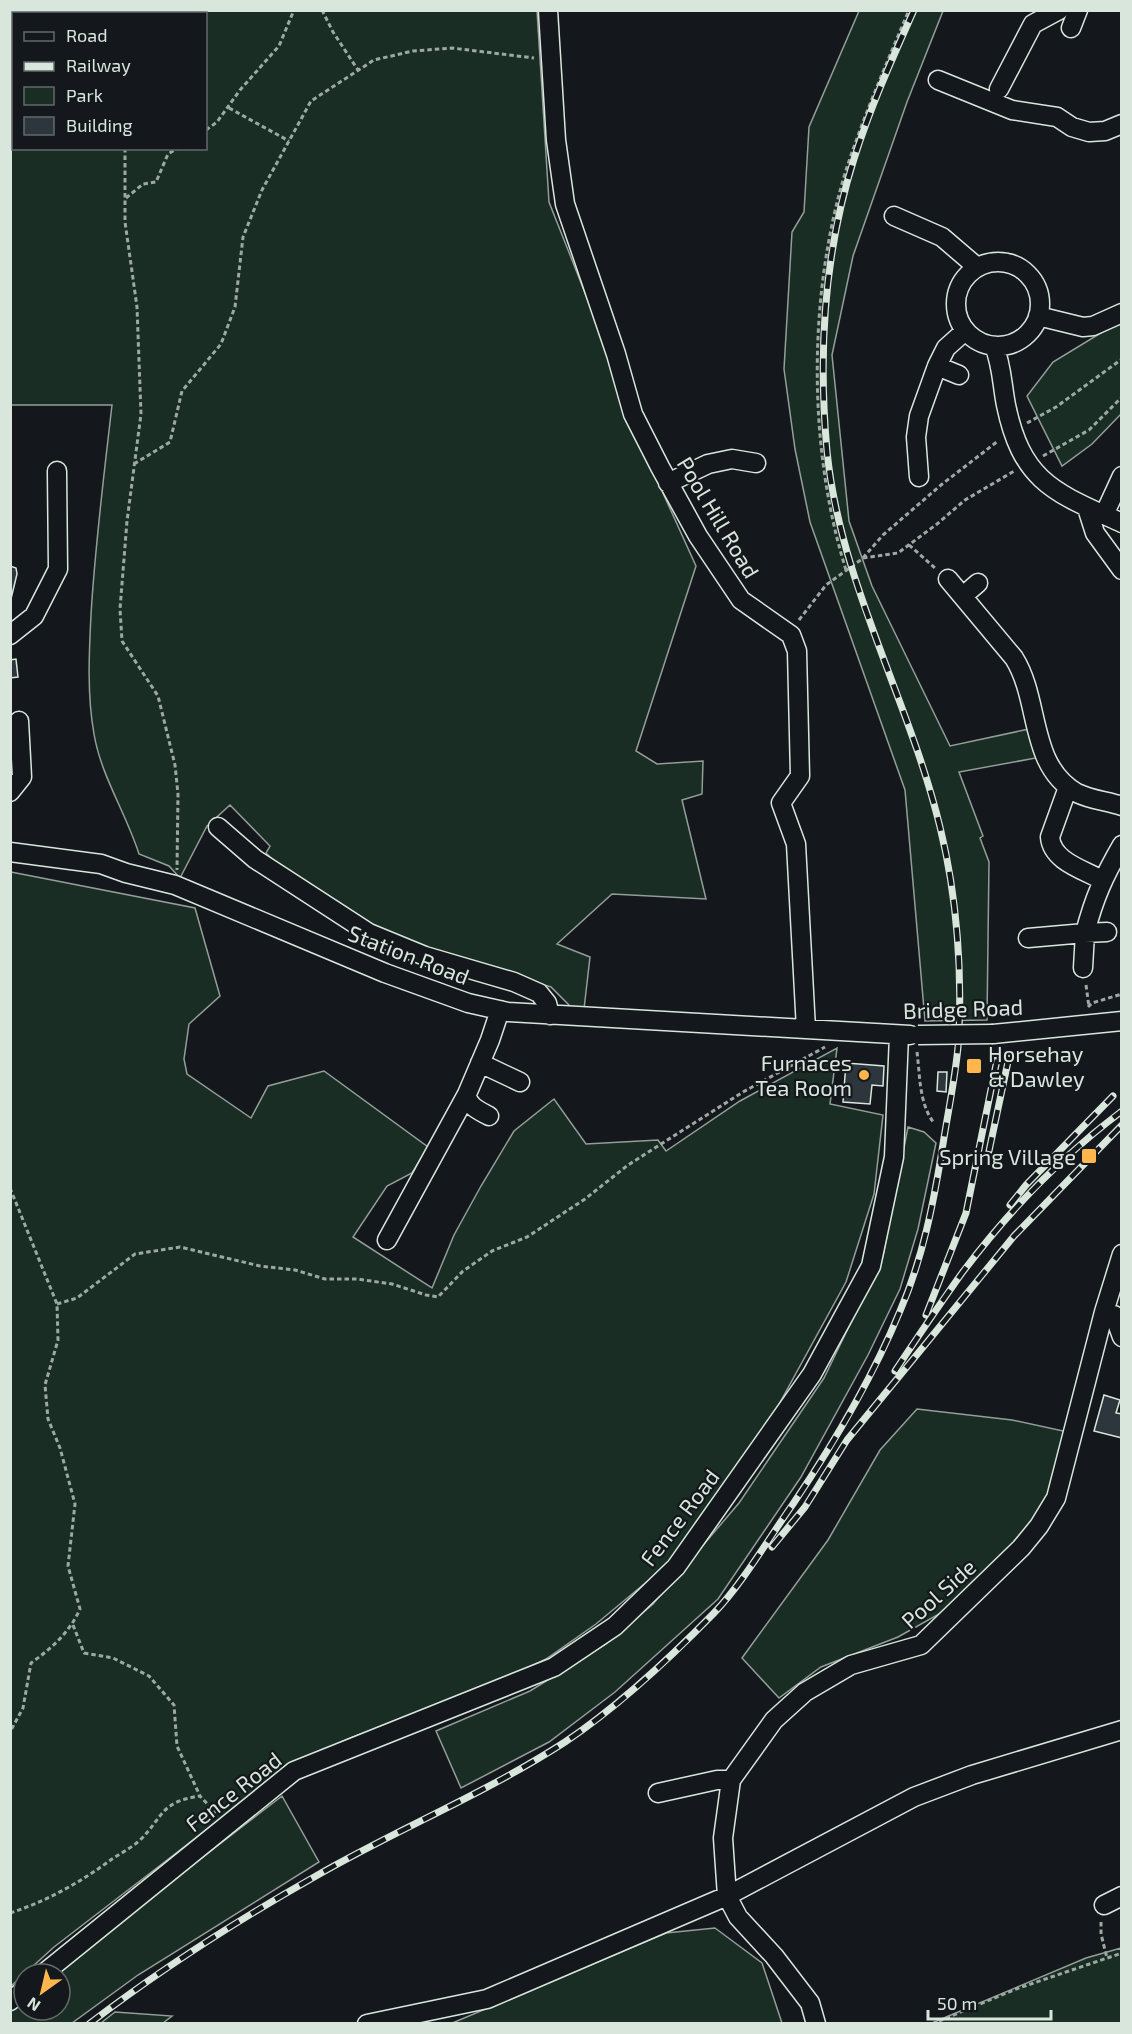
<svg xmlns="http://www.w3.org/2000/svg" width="1132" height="2034" font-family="'Exo 2',sans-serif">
	<rect width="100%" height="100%" fill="#14181c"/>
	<path fill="#1a2d24" stroke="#939e99" stroke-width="1.5" fill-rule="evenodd" d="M11,11H537L549,202L595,318L629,418L696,566L636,751L657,764L703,761L702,794L682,800L706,899L612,894L557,944L590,957L584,1009L570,1006L551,987L433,951L355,919L274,861L266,853L270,846L230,805L207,826L180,878L169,866L139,854C126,813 101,776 94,734C87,695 89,654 91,615C95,545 104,475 112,405H11ZM14,14H206V148H14Z
		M859,11H943L907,102L853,256L832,355L849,521L872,586L950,746L1029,729L1036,758L959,772L983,836L980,838L989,862L987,1020L925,1021L905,790L810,522L795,449L784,369L792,232L804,212L809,127Z
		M1121,323V414L1092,444L1062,466L1027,396L1053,362L1104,331Z
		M11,872L195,908L220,996L189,1024L184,1059L187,1074L251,1118L268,1086L324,1071L428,1147L412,1173L387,1186L353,1237L432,1288L454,1235L481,1186L514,1131L554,1099L586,1144L658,1140L666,1151L740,1101L837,1048L830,1104L883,1115L874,1194L846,1282L778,1406L667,1565L596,1624L546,1659L506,1678L348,1739L288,1767L54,1947L11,1986Z
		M908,1127L924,1132L936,1143L918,1229L900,1289L868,1355L801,1477L718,1599L615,1692L549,1742L461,1788L436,1731L530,1691L606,1644L653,1604L739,1503L824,1378L883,1256Z
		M917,1409L1012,1420L1068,1432L1048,1495L1024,1532L948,1609L898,1637L821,1667L779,1698L742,1658L828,1540L880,1450Z
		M282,1796L319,1862L138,1975L72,2023H11L10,2011L24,1999V2010H60V1974H55L109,1929Z
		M715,1928L762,1963L782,2023L450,2024L666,1933Z
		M1121,1948V2023H932L1086,1958Z
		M115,2012L172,2016L163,2023H101Z"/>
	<path fill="#2c363c" stroke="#d8e6dc" stroke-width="1.5" d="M10,566L16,568L17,574L10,603Z
		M16,659L18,677L10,678V660Z
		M846,1063L884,1066L883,1086L872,1085L870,1104L843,1102Z
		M938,1072H947L946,1092L937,1091Z
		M1104,1395L1120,1400L1116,1413L1122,1414V1438L1094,1431Z"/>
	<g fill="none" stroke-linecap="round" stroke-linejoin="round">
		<defs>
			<path id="minor" d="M548,10L556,140L565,204L616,354L633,414L660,467L698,536L741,600L791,635L797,651L800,776L781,803L796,844L806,1029
				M1071,28L1078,10
				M938,80L1012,110L1057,117L1072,127L1089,132L1105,131L1122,124
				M999,89L1033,24L1059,10
				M894,216L942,237L977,267
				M956 304a42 42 0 1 1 84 0a42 42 0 1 1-84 0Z
				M1038,316L1083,327L1093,326L1122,313
				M994,346C1002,365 1002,385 1006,405C1022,483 1056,493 1122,523
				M937,366L946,348L965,331
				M919,477L916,437L919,416L937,366L959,375
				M668,483L708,464L732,459L756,463
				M1087,508L1095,533L1122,570
				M1104,515L1122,476
				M948,579L1014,658C1041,701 1028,765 1077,793C1091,800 1107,801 1122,806
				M963,596L978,583
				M10,635L34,616L58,569L57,471
				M1068,787L1050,837C1052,861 1082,869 1102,880
				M10,792L22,777L19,721
				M218,827L255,859L369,933L425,956L514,982L539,993L547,1003L550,1015
				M10,852L101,864L126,873L175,885L385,973L468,1003L508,1012L910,1035
				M1028,938L1085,933C1094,898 1104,876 1122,845
				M1083,968L1085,933L1107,932
				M993,1034L1122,1021
				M480,1063L520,1082
				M489,1116C480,1111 467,1106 467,1094L490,1040L500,1010
				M387,1240L467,1094
				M1104,1312L1114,1315L1122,1337
				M658,1793L717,1780H731
				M1104,1905L1122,1896
				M43,1974L294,1771L554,1667L615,1626L676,1567L812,1374L871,1266L894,1157L899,1035
				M10,2001L24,1990
				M367,2024L487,1999L727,1896L914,1797L972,1775L1122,1730
				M816,2024L810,2003L774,1956L738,1917L727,1896L723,1838L731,1780L774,1720L805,1692L851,1665L921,1645L1021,1548L1039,1526L1056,1498L1104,1312L1122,1254"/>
		</defs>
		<use href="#minor" stroke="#d8e6dc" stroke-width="21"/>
		<path stroke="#9da8a2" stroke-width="3" stroke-dasharray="4.5 3" stroke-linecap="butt" d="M117,10L118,14
			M322,10L333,32L358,70
			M229,108L289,141
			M206,130L217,122L240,90L279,46L294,10
			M125,148V222L137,307L141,414L127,521L120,609L122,641L158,696L175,765L178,794L177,870
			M126,198L143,184L156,182L168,154L178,148
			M1027,423L1056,407L1122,359
			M1043,456L1089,430L1122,397
			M134,464L170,442L182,391L221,344L235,307L243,237L262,190L311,101L374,60L413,51L452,48L534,58
			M909,545L935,568
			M863,558L898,553L937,524L965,500L1016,470
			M846,570C807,446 808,290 847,167C865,113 887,62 909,10
			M799,620L826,585L862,559L883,535L941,485L998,441
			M1086,985L1089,1007
			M1088,1007L1092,1003L1122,994
			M917,1052C920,1075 919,1104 934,1123
			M10,1188L57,1304L58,1340L45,1385L48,1419L60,1448L75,1504L68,1566L80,1609C69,1633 52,1648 31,1663L23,1708L10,1732
			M57,1304L77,1298L135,1254L180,1247L260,1266L295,1270L325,1279H357L392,1284L426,1295L438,1297L463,1271L492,1251L527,1237L585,1199L628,1165L743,1092L825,1047
			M73,1625L84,1653L113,1658L149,1676L174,1705L177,1746L200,1796
			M10,1913C47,1901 81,1882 112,1859C121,1853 131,1848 139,1841C164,1817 159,1802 200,1796L216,1813
			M1101,1922V1934L1107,1958
			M932,2024L1016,1989L1122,1953"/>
		<use href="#minor" stroke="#14181c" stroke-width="18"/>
		<defs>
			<path id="rail" d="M989,1151L1009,1057
				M1010,1205L1026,1185L1113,1096
				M926,1315L966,1213L998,1055
				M895,1371C917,1338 939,1305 962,1273C1007,1213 1062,1156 1122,1111
				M772,1547L805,1507L847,1440L1014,1236L1122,1125
				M89,2024C161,1969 238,1920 316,1876C398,1829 486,1793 565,1742C619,1706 668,1660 714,1613C742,1584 769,1538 793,1504C834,1443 872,1379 900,1311C923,1258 934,1201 943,1144C948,1112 955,1079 958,1047C963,975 957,896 940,827C909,699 840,583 827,451C818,352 824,253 854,159C870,108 892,59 914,10"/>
		</defs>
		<use href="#rail" stroke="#d8e6dc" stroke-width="7"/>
		<use href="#rail" stroke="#14181c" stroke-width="4.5" stroke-dasharray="14" stroke-linecap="butt"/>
		<defs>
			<path id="minor-bridge" d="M918,1035L993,1034"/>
		</defs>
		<use href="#minor-bridge" stroke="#d8e6dc" stroke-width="21" stroke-linecap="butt"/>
		<use href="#minor-bridge" stroke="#14181c" stroke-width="18"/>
	</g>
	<g fill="#ffb74d" stroke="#14181c" stroke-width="2">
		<rect x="966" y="1058" width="16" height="16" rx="3"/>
		<circle cx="864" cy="1075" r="6"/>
		<rect x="1081" y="1148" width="16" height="16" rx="3"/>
	</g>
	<g text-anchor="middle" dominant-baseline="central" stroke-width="4.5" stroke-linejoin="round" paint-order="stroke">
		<g font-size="22" fill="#d8e6dc" stroke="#14181c">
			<text transform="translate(719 517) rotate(59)">Pool Hill Road</text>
			<text transform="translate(409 954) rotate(21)">Station Road</text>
			<text transform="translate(963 1008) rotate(-2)">Bridge Road</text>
			<text transform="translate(679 1517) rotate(-53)">Fence Road</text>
			<text transform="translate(938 1593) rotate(-42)">Pool Side</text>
			<text transform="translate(233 1791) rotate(-38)">Fence Road</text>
		</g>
		<g font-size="22" fill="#d8e6dc" stroke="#14181c" text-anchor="end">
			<text x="988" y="1053" text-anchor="start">Horsehay<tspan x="988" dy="25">&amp; Dawley</tspan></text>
			<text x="852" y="1062">Furnaces<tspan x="852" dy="25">Tea Room</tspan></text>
			<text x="1076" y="1156">Spring Village</text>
		</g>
	</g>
	<rect width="1132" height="2034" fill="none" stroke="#d8e6dc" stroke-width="24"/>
	<rect x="12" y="12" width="195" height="138" fill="#14181c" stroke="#626a69" stroke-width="1.5"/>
	<rect x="24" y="32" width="30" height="9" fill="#14181c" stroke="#626a69" stroke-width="1.5"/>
	<text x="66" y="42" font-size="18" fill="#d8e6dc">Road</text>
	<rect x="24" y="62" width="30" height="9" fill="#d8e6dc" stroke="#626a69" stroke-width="1.5"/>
	<text x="66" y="72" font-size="18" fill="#d8e6dc">Railway</text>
	<rect x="24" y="87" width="30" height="18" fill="#1a2d24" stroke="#626a69" stroke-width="1.5"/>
	<text x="66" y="102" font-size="18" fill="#d8e6dc">Park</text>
	<rect x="24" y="117" width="30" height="18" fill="#2c363c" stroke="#626a69" stroke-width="1.5"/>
	<text x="66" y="132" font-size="18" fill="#d8e6dc">Building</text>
	<g transform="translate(42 1992) rotate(214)"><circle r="28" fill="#14181c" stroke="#626a69" stroke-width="1.5"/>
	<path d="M0-4.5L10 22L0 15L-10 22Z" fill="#ffb74d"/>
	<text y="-9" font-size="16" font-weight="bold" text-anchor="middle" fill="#d8e6dc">N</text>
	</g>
	<path d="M928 2010v9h123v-9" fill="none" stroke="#d8e6dc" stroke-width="3"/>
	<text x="937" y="2010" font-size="18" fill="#d8e6dc" stroke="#14181c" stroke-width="4.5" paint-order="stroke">50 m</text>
</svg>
